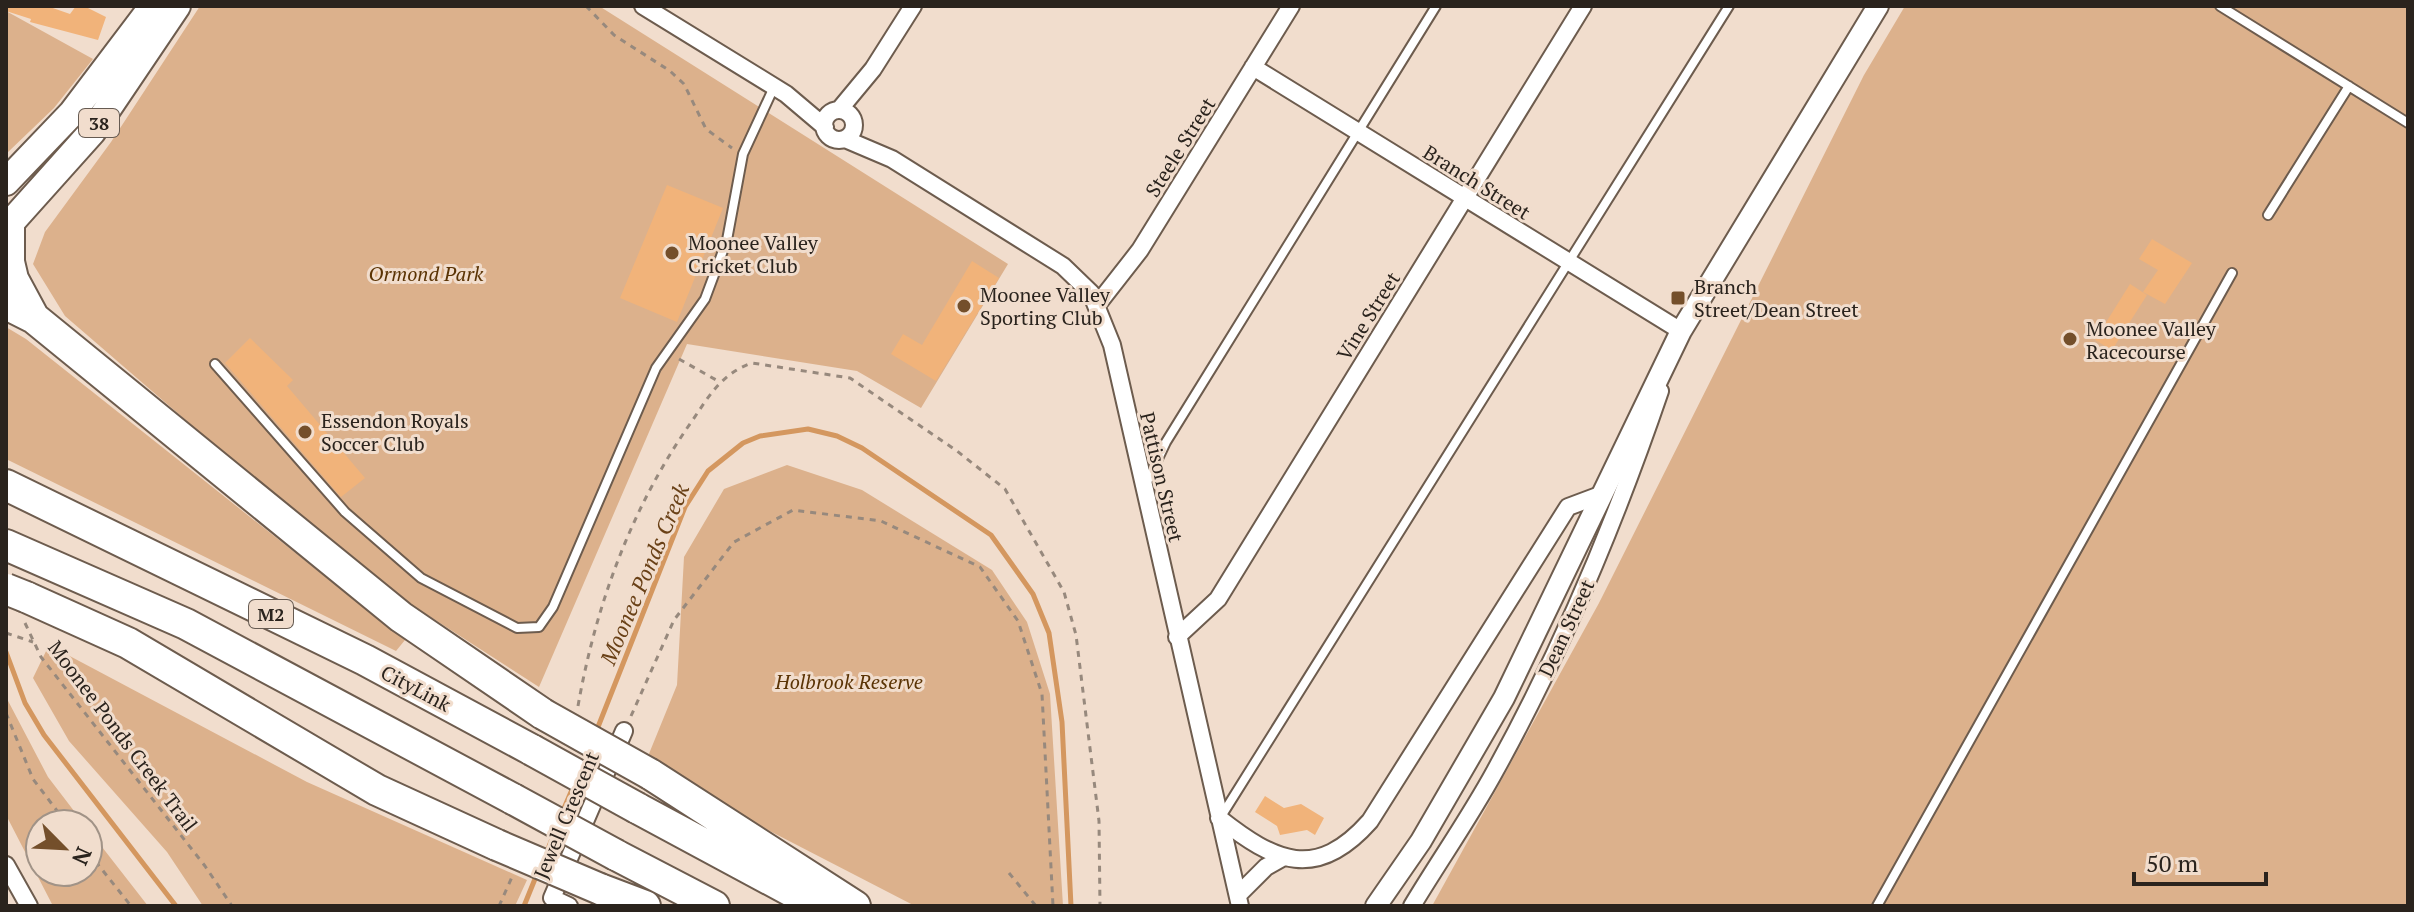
<svg xmlns="http://www.w3.org/2000/svg" width="2414" height="912" font-family="'PT Serif',serif">
	<rect width="100%" height="100%" fill="#f1ddcd"/>
	<path fill="#dcb18c" d="M200,6H599L1008,264L921,408L857,371L687,344L539,687L364,574L65,316L33,264L45,232L111,142Z
		M1905,6H2408V906H1432L1599,603L1864,75Z
		M6,11L93,59L54,108L6,154Z
		M6,327L26,339L405,640L396,651L6,459Z
		M787,465L862,490L992,570L1027,622L1050,694L1063,906H915L644,766L677,685L684,557L724,489Z
		M49,645L307,782L527,880L515,906H203L167,852L69,741L33,678Z
		M6,697L48,777L84,824H40V872H88V829L148,906H53L6,815Z"/>
	<g fill="none" stroke-linecap="round" stroke-linejoin="round">
		<path stroke="#d4975f" stroke-width="5" d="M6,652L25,703L44,735L176,906
			M596,732L685,507L708,471L743,443L760,436L808,429L837,436L862,448L991,535L1033,594L1049,633L1062,722L1071,906
			M562,813L574,785
			M546,854L554,834
			M524,906L537,874"/>
	</g>
	<path fill="#f1b37a" d="M6,6H47L70,14L76,6H84L106,17L98,40L30,22L31,19L6,11Z
		M667,185L723,208L677,322L620,298Z
		M2152,239L2192,263L2165,304L2143,292L2158,270L2139,259Z
		M972,261L999,278L936,381L891,354L903,334L922,345Z
		M2130,284L2147,295L2112,350L2095,340Z
		M250,338L293,380L287,386L365,478L341,497L225,363Z
		M1265,796L1284,808L1301,804L1324,818L1315,835L1307,830L1280,835L1277,826L1255,812Z"/>
	<g fill="none" stroke-linecap="round" stroke-linejoin="round">
		<defs>
			<path id="service" d="M2220,6L2408,123
				M2268,215L2349,86
				M215,364L345,512L421,578L517,628L539,627L553,607L656,368L705,299L727,240L743,154L774,87
				M1146,484L1166,442L1436,6
				M1222,815L1729,6
				M1877,906L2232,273"/>
			<path id="minor" d="M643,6L786,94L825,127
				M1253,67L1681,331L1677,342
				M839,110L873,69L913,6
				M824 125a15 15 0 1 1 30 0a15 15 0 1 1-30 0Z
				M845,139L892,159L1063,266L1091,293L1112,345L1240,906
				M1097,305L1140,250L1291,6
				M1177,637L1218,599L1583,6
				M1219,818C1275,862 1316,882 1370,821L1568,507L1600,495
				M6,865L29,906
				M1238,895L1266,867L1282,858
				M569,906L552,898L624,731
				M1412,906C1439,861 1470,817 1495,771C1563,648 1615,523 1660,391"/>
			<path id="tertiary" d="M1376,906L1421,841L1504,698L1681,331L1878,6"/>
			<path id="primary" d="M6,182L72,113L153,6
				M6,228L92,132L177,6"/>
			<path id="motorway" d="M9,225V262L13,279L34,318
				M6,304L34,318L401,617L543,714
				M6,485L365,660L532,750
				M6,545L186,624L513,799
				M26,597L128,643L377,790L497,845
				M650,774L855,906
				M637,808L819,906
				M616,855L714,906
				M600,889L645,906"/>
		</defs>
		<use href="#service" stroke="#6d5c4e" stroke-width="12"/>
		<use href="#minor" stroke="#6d5c4e" stroke-width="20"/>
		<use href="#tertiary" stroke="#6d5c4e" stroke-width="24"/>
		<use href="#primary" stroke="#6d5c4e" stroke-width="30"/>
		<use href="#motorway" stroke="#6d5c4e" stroke-width="34"/>
		<path stroke="#97897d" stroke-width="3" stroke-dasharray="6 6" stroke-linecap="butt" d="M586,6L614,35L670,71L684,84L706,129L732,148
			M679,359L718,381
			M25,623L41,657L205,866L232,906
			M6,633L33,642
			M578,706C596,604 632,506 692,421C709,396 722,373 752,363L850,378L957,451L1005,489L1064,592L1076,635L1099,821L1100,906
			M6,713L33,779L67,824
			M631,716L674,620L734,542L793,510L881,521L980,567L1018,621L1042,694L1053,906
			M88,852L131,906
			M1009,873L1036,906
			M499,906L512,877"/>
		<use href="#service" stroke="#fff" stroke-width="8"/>
		<use href="#minor" stroke="#fff" stroke-width="16"/>
		<use href="#tertiary" stroke="#fff" stroke-width="20"/>
		<use href="#primary" stroke="#fff" stroke-width="26"/>
		<use href="#motorway" stroke="#fff" stroke-width="30"/>
		<defs>
			<path id="motorway-bridge" d="M6,589L26,597
				M543,714L650,774
				M532,750L637,808
				M513,799L616,855
				M497,845L600,889"/>
		</defs>
		<use href="#motorway-bridge" stroke="#6d5c4e" stroke-width="34" stroke-linecap="butt"/>
		<use href="#motorway-bridge" stroke="#fff" stroke-width="30"/>
	</g>
	<g fill="#744f2b" stroke="#f1ddcd" stroke-width="3">
		<circle cx="672" cy="253" r="8"/>
		<rect x="1670" y="290" width="16" height="16" rx="4"/>
		<circle cx="964" cy="306" r="8"/>
		<circle cx="2070" cy="339" r="8"/>
		<circle cx="305" cy="432" r="8"/>
	</g>
	<g text-anchor="middle" dominant-baseline="central" stroke-width="6" stroke-linejoin="round" paint-order="stroke">
		<g fill="#f1ddcd" stroke="#665b52" stroke-width="2">
			<rect x="79" y="109" width="40" height="28" rx="6"/>
			<rect x="249" y="600" width="44" height="28" rx="6"/>
		</g>
		<g font-size="18" font-weight="bold" fill="#2a231d">
			<text x="99" y="123">38</text>
			<text x="271" y="614">M2</text>
		</g>
		<g font-size="20" fill="#2a231d" stroke="#f1ddcd">
			<text transform="translate(1180 147) rotate(-58)">Steele Street</text>
			<text transform="translate(1477 182) rotate(32)">Branch Street</text>
			<text transform="translate(1368 316) rotate(-58)">Vine Street</text>
			<text transform="translate(1162 477) rotate(77)">Pattison Street</text>
			<text transform="translate(1566 628) rotate(-65)">Dean Street</text>
			<text transform="translate(416 688) rotate(28)">CityLink</text>
			<text transform="translate(123 736) rotate(53)">Moonee Ponds Creek Trail</text>
			<text transform="translate(566 815) rotate(-67)">Jewell Crescent</text>
		</g>
		<g font-size="20" fill="#2a231d" stroke="#f1ddcd" text-anchor="start">
			<text x="688" y="242">Moonee Valley<tspan x="688" dy="23">Cricket Club</tspan></text>
			<text x="1694" y="286">Branch<tspan x="1694" dy="23">Street/Dean Street</tspan></text>
			<text x="980" y="294">Moonee Valley<tspan x="980" dy="23">Sporting Club</tspan></text>
			<text x="2086" y="328">Moonee Valley<tspan x="2086" dy="23">Racecourse</tspan></text>
			<text x="321" y="420">Essendon Royals<tspan x="321" dy="23">Soccer Club</tspan></text>
		</g>
		<g font-size="20" font-style="italic" fill="#5a3304" stroke="#f1ddcd">
			<text x="426" y="273">Ormond Park</text>
			<text x="849" y="681">Holbrook Reserve</text>
		</g>
		<g font-size="22" font-style="italic" fill="#6a4117" stroke="#f1ddcd">
			<text transform="translate(644 574) rotate(-67)">Moonee Ponds Creek</text>
		</g>
	</g>
	<rect width="2414" height="912" fill="none" stroke="#2a231d" stroke-width="16"/>
	<g transform="translate(64 848) rotate(114)"><circle r="38" fill="#f1ddcd" stroke="#a19387" stroke-width="2"/>
	<path d="M0-6L14 30L0 20L-14 30Z" fill="#744f2b"/>
	<text y="-12" font-size="22" font-weight="bold" text-anchor="middle" fill="#2a231d">N</text>
	</g>
	<path d="M2134 872v12h132v-12" fill="none" stroke="#2a231d" stroke-width="4"/>
	<text x="2146" y="872" font-size="24" fill="#2a231d" stroke="#f1ddcd" stroke-width="6" paint-order="stroke">50 m</text>
</svg>
